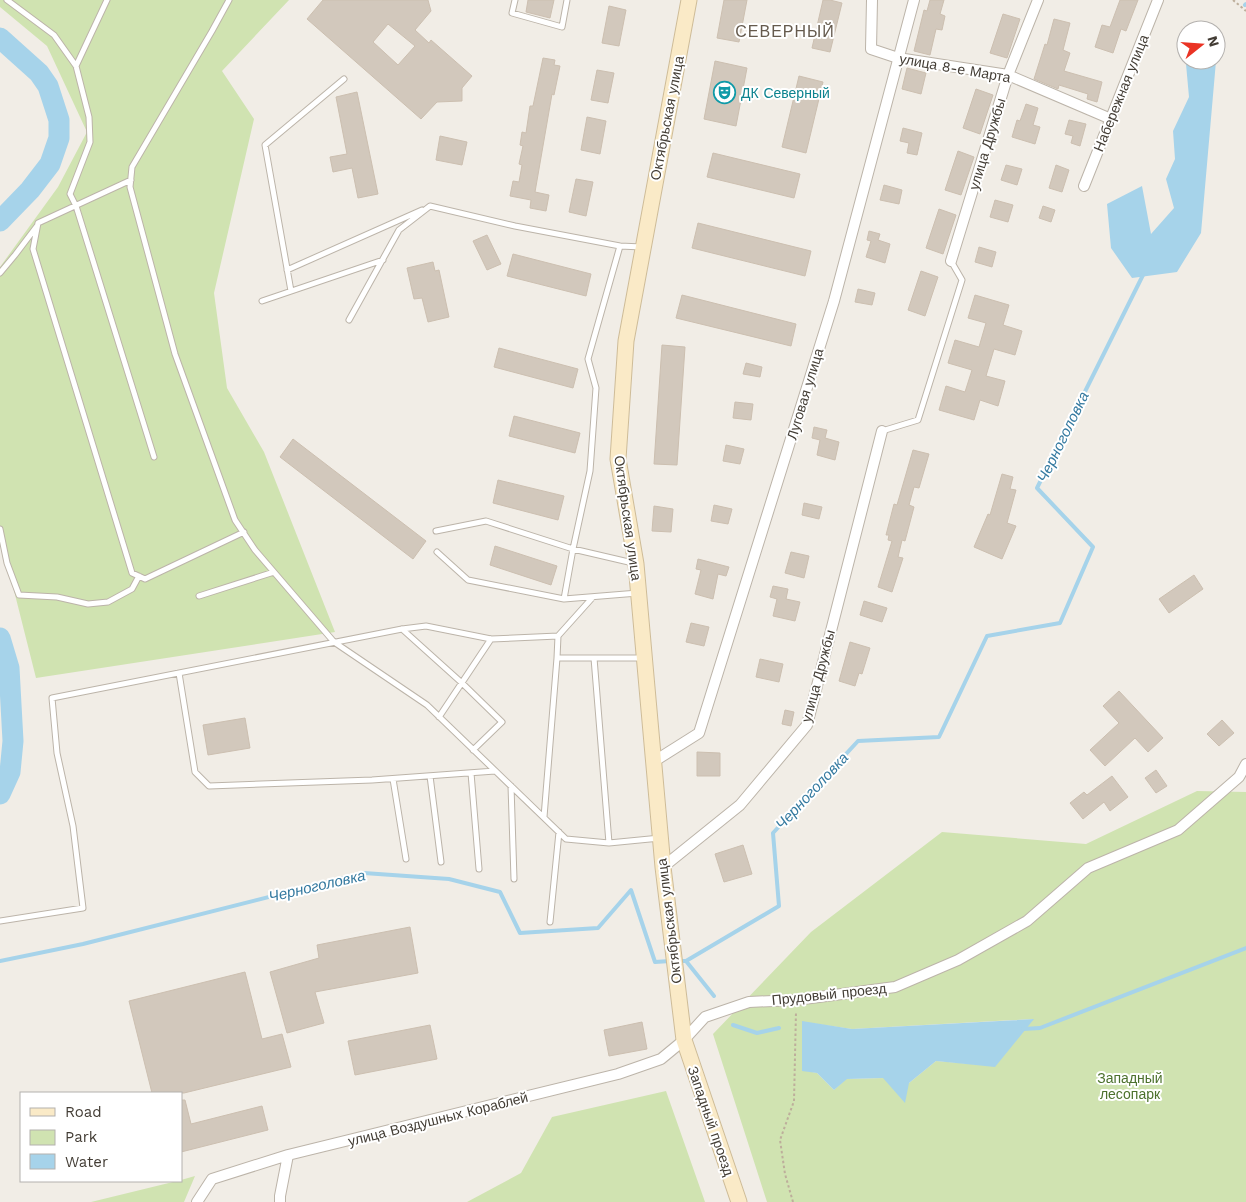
<svg xmlns="http://www.w3.org/2000/svg" width="1246" height="1202" font-family="'Work Sans',sans-serif">
	<rect width="100%" height="100%" fill="#f1ede6"/>
	<path fill="#d0e3b1" fill-rule="evenodd" d="M0,0H289L222,71L254,119L214,293L227,388L264,452L335,632L36,678L0,535V267L58,187L87,132L47,46L0,7Z
		M1197,791L1246,792V1202H767L713,1034L811,932L942,832L1086,844ZM1033,1019L995,1066L936,1061L909,1083L884,1078L846,1079L834,1090L817,1073L802,1070L803,1022L852,1029Z
		M666,1091L705,1202H467L521,1173L552,1117Z
		M195,1176L184,1202H91L177,1181H181V1180Z"/>
	<path fill="#a6d3ea" d="M1190,60H1212L1216,61L1201,233L1177,272L1132,278L1111,248L1107,204L1142,186L1151,234L1174,208L1166,179L1175,159L1173,131L1189,97L1186,64Z
		M1034,1019L995,1067L936,1061L909,1083L905,1103L883,1078L847,1079L834,1090L817,1073L802,1071V1021L852,1029Z"/>
	<g fill="none" stroke-linecap="round" stroke-linejoin="round">
		<path stroke="#a6d3ea" stroke-width="4" d="M1245,5L1246,4
			M1216,49L1219,44
			M0,961L83,944L364,873L449,879L500,892L520,933L598,928L631,890L655,962L670,961
			M677,961H686L779,906L773,833L858,741L939,737L987,636L1060,623L1093,547L1037,488L1144,273
			M686,961L714,996
			M733,1025L757,1033L779,1028
			M1023,1029L1040,1028L1246,948"/>
		<path stroke="#a6d3ea" stroke-width="21" d="M0,38L39,73L48,86L59,120V138L50,164L30,190L0,221
			M0,638L9,668L13,741L10,772L0,794"/>
	</g>
	<path fill="#d2c8bc" stroke="#ccbfb0" fill-rule="evenodd" d="M323,0H428L431,11L415,30L429,43L431,40L472,76L462,88V101L437,102L421,119L307,19ZM388,24L415,46L398,65L373,42Z
		M528,0H554L550,18L526,12Z
		M724,0H747L739,42L717,38Z
		M823,0H830L842,3L830,52L812,48Z
		M930,0H944L940,14L945,16L942,30L936,29L930,55L914,51L924,10L927,11Z
		M1120,0H1138L1126,31L1121,29L1113,53L1095,47L1102,25L1110,27Z
		M609,6L626,10L619,46L602,43Z
		M1003,14L1020,19L1007,58L990,53Z
		M1054,19L1070,23L1063,50L1070,53L1064,71L1102,82L1097,102L1087,99L1088,94L1059,85L1058,89L1034,79L1045,44L1047,45Z
		M543,58L555,60L554,65L560,66L554,95L552,94L535,192L549,195L546,211L530,208L531,200L510,196L513,181L519,182L522,165L519,164L523,146L520,145L522,132L526,133L530,106H533Z
		M715,61L747,68L736,126L704,119Z
		M907,68L926,73L921,94L902,89Z
		M597,70L614,73L608,103L591,100Z
		M799,76L823,82L806,153L782,147Z
		M976,89L993,95L980,134L963,128Z
		M357,92L378,194L358,198L352,168L333,172L330,157L347,154L336,97Z
		M1026,104L1038,108L1033,125L1040,127L1035,144L1012,137L1017,120L1020,121Z
		M587,117L606,121L600,154L581,150Z
		M1069,120L1086,124L1080,146L1071,143L1073,136L1065,134Z
		M903,128L922,133L917,155L907,153L909,143L900,141Z
		M440,136L467,142L462,165L436,160Z
		M958,151L974,157L961,195L945,190Z
		M713,153L800,174L794,198L707,177Z
		M1006,165L1022,169L1017,185L1001,180Z
		M1056,165L1069,170L1062,192L1049,188Z
		M576,179L593,182L586,216L569,212Z
		M884,185L902,190L899,204L880,200Z
		M995,200L1013,205L1008,222L990,217Z
		M1043,206L1055,210L1051,222L1039,218Z
		M939,209L956,215L943,254L926,248Z
		M698,223L811,251L805,276L692,248Z
		M869,231L880,234L878,240L890,244L885,263L866,257L871,241L867,240Z
		M487,235L501,264L487,270L473,241Z
		M979,247L996,252L992,267L975,262Z
		M513,254L591,274L586,296L507,276Z
		M433,262L435,271L439,270L449,317L428,322L422,298L414,299L407,268Z
		M921,271L938,277L925,316L908,310Z
		M858,289L875,293L872,305L855,302Z
		M682,295L796,324L791,346L676,318Z
		M975,295L1009,305L1003,325L1022,331L1015,355L994,349L986,376L1005,381L998,406L980,400L974,420L939,410L946,386L965,392L972,370L948,363L955,340L979,347L986,323L968,318Z
		M662,345L685,347L677,465L654,464Z
		M499,348L578,369L573,388L494,367Z
		M746,363L762,367L760,377L743,374Z
		M735,402L753,404L751,420L733,418Z
		M514,416L580,433L575,453L509,436Z
		M814,427L827,430L825,438L839,442L835,460L817,455L820,440L812,438Z
		M293,439L426,541L413,559L280,457Z
		M726,445L744,449L740,464L723,461Z
		M913,450L929,454L919,488L914,487L909,505L914,507L905,541L902,540L898,557L903,558L892,592L878,587L892,541L888,540L889,535H886L894,504L897,505Z
		M1002,474L1013,477L1010,489L1016,490L1007,523L1016,526L1002,559L974,547L988,514L990,515Z
		M498,480L564,496L558,520L493,503Z
		M804,503L822,507L819,519L802,515Z
		M714,505L732,509L728,524L711,521Z
		M654,506L673,509L671,532L652,531Z
		M495,546L557,566L551,585L490,565Z
		M791,552L809,556L804,578L785,573Z
		M698,559L729,567L726,576L718,574L713,599L695,594L701,570L696,569Z
		M1194,575L1203,589L1169,613L1159,599Z
		M773,586L788,589L786,599L800,602L795,621L773,616L777,599L770,597Z
		M864,601L887,608L882,622L860,615Z
		M691,623L709,627L704,646L686,642Z
		M850,642L870,648L862,674L859,673L855,686L839,681Z
		M760,659L783,664L779,682L756,677Z
		M1119,691L1163,738L1148,752L1135,738L1105,766L1090,750L1119,723L1103,706Z
		M785,710L794,712L791,726L782,724Z
		M245,718L250,748L208,755L203,725Z
		M1222,720L1234,733L1219,746L1207,734Z
		M697,752L720,753V776H697Z
		M1156,770L1167,786L1156,793L1145,778Z
		M1112,776L1128,797L1110,811L1104,802L1083,819L1070,803L1084,792L1087,795Z
		M743,845L752,874L724,882L715,854Z
		M410,927L418,973L315,992L324,1023L287,1033L270,972L319,958L317,945Z
		M245,972L262,1039L282,1034L291,1067L184,1093H152L129,1001Z
		M642,1022L647,1049L609,1056L604,1030Z
		M430,1025L437,1059L355,1075L348,1041Z
		M181,1100H185L191,1124L262,1106L268,1130L181,1152Z"/>
	<g fill="none" stroke-linecap="round" stroke-linejoin="round">
		<defs>
			<path id="lane" d="M7,0L54,35L76,66L89,117L90,142L70,194L76,206L154,457
				M229,0L212,31L132,167L130,187L175,354L235,520L255,550L334,642L427,705L566,839L609,843L660,838
				M515,0L512,13L562,27L567,0
				M76,66L107,0
				M131,180L38,223L33,249L132,573L145,579L244,532
				M287,270L422,210
				M0,273L15,255L37,226
				M291,291L265,145L344,79
				M262,301L383,260
				M349,320L399,230L430,206L515,226L620,246L642,247
				M882,431L918,420L962,280L951,261
				M0,529L7,563L19,595L57,597L88,604L108,602L132,589L139,576
				M436,531L486,521L573,549L633,563
				M437,552L468,580L564,599L638,593
				M199,596L274,572
				M564,599L573,549L590,471L596,388L588,359L620,246
				M402,629L462,683L502,722L473,750
				M558,636L593,597
				M594,658L609,843
				M179,673L195,772L209,786L372,780L495,771
				M439,717L491,639
				M471,773L479,869
				M430,776L441,862
				M393,779L406,859
				M511,786L514,879
				M544,817L557,658
				M0,921L83,908L73,826L57,753L52,698L402,629L426,626L491,639L558,636L557,658H644
				M550,922L559,832"/>
			<path id="street" d="M872,0L871,49L898,58L1008,75L1111,119
				M1084,186L1158,0
				M951,261L1008,75L1038,0
				M653,762L699,733L834,301L914,0
				M663,867L740,805L807,725L882,431
				M197,1202L212,1179L288,1155L618,1074L661,1059L684,1040L705,1017L749,1002L796,1000L895,987L958,960L1027,921L1088,868L1178,830L1239,777L1246,764
				M280,1202V1196L288,1155"/>
			<path id="secondary" d="M689,0L626,341L618,459L636,564L663,867L684,1040L739,1202"/>
		</defs>
		<use href="#lane" stroke="#bcb4a9" stroke-width="7"/>
		<use href="#street" stroke="#bcb4a9" stroke-width="12"/>
		<use href="#secondary" stroke="#cebc98" stroke-width="17"/>
		<path stroke="#bdae9b" stroke-width="2" stroke-dasharray="2.5 2.5" stroke-linecap="butt" d="M1233,0L1246,11
			M793,1202L785,1174L780,1140L794,1101L796,1011"/>
		<use href="#lane" stroke="#fff" stroke-width="5"/>
		<use href="#street" stroke="#fff" stroke-width="10"/>
		<use href="#secondary" stroke="#faeac7" stroke-width="15"/>
	</g>
	<defs>
		<symbol id="theatre-ring" viewBox="-11 -11 22 22"><circle r="9.5" fill="#fff" stroke="#0f9aa8" stroke-width="1.5"/><path d="M-5-5.5Q0-4 5-5.5V0Q5 5 0 6Q-5 5-5 0ZM-3.3-2.5H-1v1.5H-3.3ZM1-2.5H3.3v1.5H1ZM-2.8 1Q0 5.5 2.8 1Z" fill="#0f9aa8"/></symbol>
	</defs>
	<g fill-rule="evenodd">
		<use href="#theatre-ring" x="712" y="80" width="25" height="25"/>
	</g>
	<g text-anchor="middle" dominant-baseline="central" stroke-width="4" stroke-linejoin="round" paint-order="stroke">
		<g font-size="14" fill="#433d35" stroke="#fff">
			<text transform="translate(955 68) rotate(10)">улица 8-е Марта</text>
			<text transform="translate(1121 93) rotate(-68)">Набережная улица</text>
			<text transform="translate(667 118) rotate(-79)">Октябрьская улица</text>
			<text transform="translate(987 144) rotate(-73)">улица Дружбы</text>
			<text transform="translate(805 394) rotate(-73)">Луговая улица</text>
			<text transform="translate(628 518) rotate(82)">Октябрьская улица</text>
			<text transform="translate(818 676) rotate(-75)">улица Дружбы</text>
			<text transform="translate(669 921) rotate(-97)">Октябрьская улица</text>
			<text transform="translate(829 994) rotate(-6)">Прудовый проезд</text>
			<text transform="translate(438 1119) rotate(-14)">улица Воздушных Кораблей</text>
			<text transform="translate(711 1121) rotate(71)">Западный проезд</text>
		</g>
		<g font-size="14" fill="#0d838f" stroke="#fff" text-anchor="start">
			<text x="741" y="93">ДК Северный</text>
		</g>
		<g font-size="14" fill="#4c712d" stroke="#fff">
			<text x="1130" y="1078">Западный<tspan x="1130" dy="16">лесопарк</tspan></text>
		</g>
		<g font-size="15" font-style="italic" fill="#357aa0" stroke="#fff">
			<text transform="translate(1063 437) rotate(-64)">Черноголовка</text>
			<text transform="translate(812 791) rotate(-47)">Черноголовка</text>
			<text transform="translate(317 886) rotate(-13)">Черноголовка</text>
		</g>
		<g font-size="16" letter-spacing="1" fill="#655a4d" stroke="#fff">
			<text x="785" y="31">СЕВЕРНЫЙ</text>
		</g>
	</g>
	<rect x="20" y="1092" width="162" height="90" fill="#ffffff" stroke="#b4b1ae"/>
	<rect x="30" y="1108" width="25" height="8" fill="#faeac7" stroke="#b4b1ae"/>
	<text x="65" y="1117" font-size="15" fill="#433d35">Road</text>
	<rect x="30" y="1130" width="25" height="15" fill="#d0e3b1" stroke="#b4b1ae"/>
	<text x="65" y="1142" font-size="15" fill="#433d35">Park</text>
	<rect x="30" y="1154" width="25" height="15" fill="#a6d3ea" stroke="#b4b1ae"/>
	<text x="65" y="1167" font-size="15" fill="#433d35">Water</text>
	<g transform="translate(1201 45) rotate(73)"><circle r="24" fill="#ffffff" stroke="#b4b1ae"/>
	<path d="M0-4L9 19L0 12L-9 19Z" fill="#ea3324"/>
	<text y="-8" font-size="14" font-weight="bold" text-anchor="middle" fill="#433d35">N</text>
	</g>
</svg>
